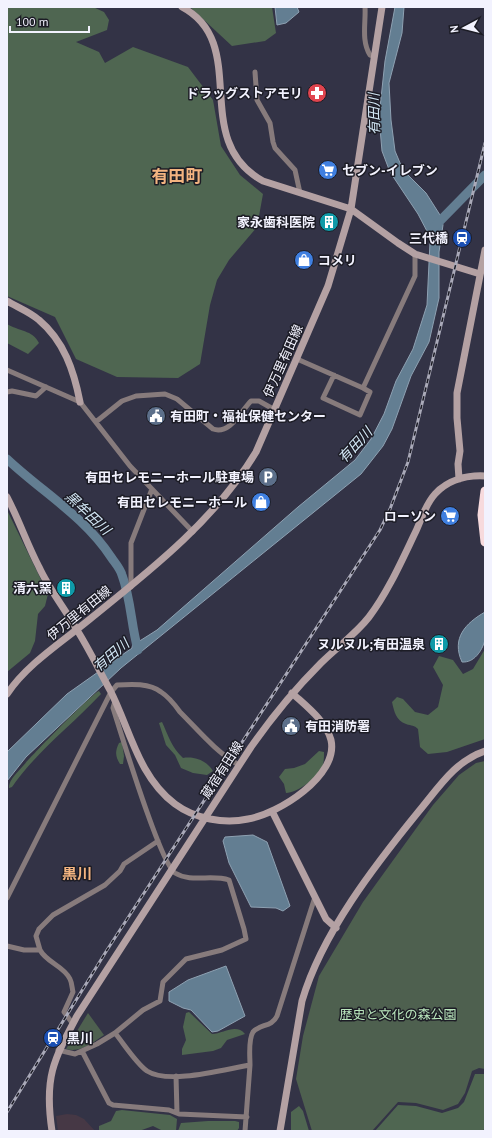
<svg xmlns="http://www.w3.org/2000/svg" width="492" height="1138" font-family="'PT Sans','Noto Sans JP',sans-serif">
	<rect width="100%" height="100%" fill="#333346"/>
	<path fill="#463845" d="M67,1114L76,1115L84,1119L95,1131H58L56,1116Z"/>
	<path fill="#4e604f" d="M485,761V1069L479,1068L472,1071L465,1093L458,1104L443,1110L416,1103L398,1102L372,1131H312L296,1079L303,1036L319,976L363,902L433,805L459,775L476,763Z
		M88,1013L104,1035C92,1043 81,1053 66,1049Z"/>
	<path fill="#4f6651" d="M7,7H93L104,12L109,20L107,30L76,42L99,52L105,63L133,47L188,67L213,100L221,146L240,175L263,194L257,227L229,260L217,280L210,305L200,364L178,378L117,377L76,359L55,317L7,296Z
		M190,7H272L276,33L265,41L232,46Z
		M7,324C18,331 33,330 39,343L28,354L7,343Z
		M7,510L48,594L45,606L38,614L35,641L30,653L7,672Z
		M485,649V739L447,752L428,754L420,747L418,729C414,725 412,726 406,724C396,721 394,711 392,702L397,697L403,699L415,712L428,715L438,707L443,685L433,667L439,656L453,660L463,674L473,669Z
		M99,691L101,694C72,725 36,752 12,787L9,788C9,784 10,782 12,779C19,768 92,693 99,691Z
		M162,722C168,735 172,748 183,758C195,756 207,761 213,771L207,775L193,773L181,768L175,755L166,745L159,723Z
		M122,742L124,756L123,764H120C115,756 115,751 119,743Z
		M319,751L324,752C324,757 324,763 322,768C317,778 297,793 286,793L284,784L279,777L285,769L294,768L305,764Z
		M189,1012L212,1034C223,1034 236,1023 245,1034L227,1040L221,1048L213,1051L182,1055V1049L186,1040L183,1027L186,1013Z
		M475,1074H485V1129L481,1131H375L398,1105L416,1106L442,1113L458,1108L464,1102Z
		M299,1106L303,1111L309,1131H291V1112Z
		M122,1110L170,1115L177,1119L176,1131H163L153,1126L139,1131H99V1126L111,1121L116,1111Z
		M208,1121H235L239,1122V1128L237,1131H178L181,1123Z"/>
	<path fill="#637e92" stroke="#8ea1b2" d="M275,7H297L299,12L286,23L277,25Z
		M395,7H404L402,33L389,83L391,120L395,151L403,170L426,193L440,215L443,225L439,252V298L429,342L411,376L392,429L383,446L361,474L121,668L26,757L7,781V752L67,694L132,648L133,643L138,642L157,630L298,507L355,460L371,439L384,414L396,381L413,349L427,305L430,242L429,235L418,214L390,172L382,151L379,117L385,61Z
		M485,612C485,620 487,632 485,640C482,651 474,663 462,662C451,638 466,623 485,612Z
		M253,835L267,842L290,906L283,911L276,908L251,907L229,863L223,841L225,837Z
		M226,966L245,1016L218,1031L212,1032L191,1010L183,1008L169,1001V992L188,980Z"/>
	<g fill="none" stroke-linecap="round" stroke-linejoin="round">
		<path stroke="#637e92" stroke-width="9" d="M434,227L485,175
			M7,459C42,492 84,516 111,557C115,563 120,568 122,575C131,599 131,625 138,650"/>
		<path stroke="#877b7c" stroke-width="5" d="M365,7C366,23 361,40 370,55L374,56
			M255,72L257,100L270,123L273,142L275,148L295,170L300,193
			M297,359L363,388L415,276V254
			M7,370L80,402L130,466L193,532
			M334,375L323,398L360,415L370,392L363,388
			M7,392L12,391L36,396L46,387
			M97,421L122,401L136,396L165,394L177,399L213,429C230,435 241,411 251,401H259L275,410
			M131,587V543L152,489
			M115,701L113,708C121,733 160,863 175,873C191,883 212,874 229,880L244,929L246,939L222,950L186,959L163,982L160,1001L143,1010L115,1033
			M7,898L111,692L117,685C131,684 150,683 161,692C169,697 175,705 180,712C198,730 217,753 239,765
			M7,946L24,950H40C47,963 64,966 70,979C72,983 72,988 73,992L64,1012L73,1024
			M40,950L36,936L39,929L53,915L105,885L120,871L124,864L158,841
			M58,1050L75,1054L97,1044L115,1033C124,1044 136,1063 147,1071C169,1085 225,1069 250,1065L245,1131
			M82,1051L109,1103L113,1105L169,1110L179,1114L247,1117
			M250,1065C250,1056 248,1040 253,1032C260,1024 272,1027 277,1016L315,897
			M176,1076L177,1113"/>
		<path stroke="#b4a1a3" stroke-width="7" d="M182,7C252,44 188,140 263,181L351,209L398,243L415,254L480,274
			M7,301C17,307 30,312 39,320C64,341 74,371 80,402
			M459,479L458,464L460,451L457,418V393L485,250
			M7,497C19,520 27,544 39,567C49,589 65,609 77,630C89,649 99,670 110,690C130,729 138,776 175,804C195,819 224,824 248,819C278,814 339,776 331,740C326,721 306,706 292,693
			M7,694C27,664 62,642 90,619C151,570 215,520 256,452L328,286L351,209L382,7
			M272,811L326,919L336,928
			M52,1131C44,1078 53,1061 77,1016L251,747C272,717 295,689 321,663C337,647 355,635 369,617C388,592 402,560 416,531C422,518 425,505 435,494C448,480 467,475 485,476
			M280,1131L302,1001C322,933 375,865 419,811C439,787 455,761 485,751"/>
		<path stroke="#f7dadd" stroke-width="9" d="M485,491L482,515L485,542"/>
		<defs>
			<path id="rail" d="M7,1112L107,950L380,530L390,509L408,462L485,143"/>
		</defs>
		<use href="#rail" stroke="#aaaab9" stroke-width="3"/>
		<use href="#rail" stroke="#1c1c25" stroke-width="1.5" stroke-dasharray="4.5" stroke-linecap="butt"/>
	</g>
	<defs>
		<symbol id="pharmacy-disc" viewBox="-11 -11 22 22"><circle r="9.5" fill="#e0444e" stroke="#1c1c25"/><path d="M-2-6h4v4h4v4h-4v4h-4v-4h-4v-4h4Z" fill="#fff"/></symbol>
		<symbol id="supermarket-disc" viewBox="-11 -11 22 22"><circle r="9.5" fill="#3f7fe0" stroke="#1c1c25"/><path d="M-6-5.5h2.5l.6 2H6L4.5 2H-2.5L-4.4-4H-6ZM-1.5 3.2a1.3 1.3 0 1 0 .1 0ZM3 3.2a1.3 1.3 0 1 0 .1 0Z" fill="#fff"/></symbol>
		<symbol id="building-disc" viewBox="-11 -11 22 22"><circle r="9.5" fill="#0f9aa8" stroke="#1c1c25"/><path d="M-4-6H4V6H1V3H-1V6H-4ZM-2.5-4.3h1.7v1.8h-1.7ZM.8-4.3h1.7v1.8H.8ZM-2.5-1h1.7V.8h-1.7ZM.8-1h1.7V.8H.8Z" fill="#fff"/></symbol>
		<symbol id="station-disc" viewBox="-11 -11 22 22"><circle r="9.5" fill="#1a4fb4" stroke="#1c1c25"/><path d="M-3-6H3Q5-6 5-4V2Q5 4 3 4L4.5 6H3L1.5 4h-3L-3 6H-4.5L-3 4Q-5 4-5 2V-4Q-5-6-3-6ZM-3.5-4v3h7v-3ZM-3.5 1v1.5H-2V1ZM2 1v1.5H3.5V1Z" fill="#fff"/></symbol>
		<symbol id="shop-disc" viewBox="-11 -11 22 22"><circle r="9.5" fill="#3f7fe0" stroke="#1c1c25"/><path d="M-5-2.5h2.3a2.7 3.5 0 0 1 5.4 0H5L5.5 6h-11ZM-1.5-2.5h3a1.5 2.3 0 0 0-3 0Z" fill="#fff"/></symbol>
		<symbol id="civic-disc" viewBox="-11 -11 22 22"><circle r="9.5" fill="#5c6f8a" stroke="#1c1c25"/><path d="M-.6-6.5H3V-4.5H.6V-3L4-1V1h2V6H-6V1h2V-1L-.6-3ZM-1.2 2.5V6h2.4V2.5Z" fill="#fff"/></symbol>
		<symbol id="parking-disc" viewBox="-11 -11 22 22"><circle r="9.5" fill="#5c6f8a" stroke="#1c1c25"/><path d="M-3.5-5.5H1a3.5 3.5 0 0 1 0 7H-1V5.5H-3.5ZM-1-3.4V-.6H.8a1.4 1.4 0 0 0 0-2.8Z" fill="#fff"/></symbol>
	</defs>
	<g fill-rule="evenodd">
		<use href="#pharmacy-disc" x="306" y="82" width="22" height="22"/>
		<use href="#supermarket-disc" x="317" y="159" width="22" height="22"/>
		<use href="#building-disc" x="318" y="211" width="22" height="22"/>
		<use href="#station-disc" x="451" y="227" width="22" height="22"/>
		<use href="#shop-disc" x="293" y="249" width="22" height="22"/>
		<use href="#civic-disc" x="145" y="405" width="22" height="22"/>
		<use href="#parking-disc" x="257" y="466" width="22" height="22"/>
		<use href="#shop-disc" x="250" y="491" width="22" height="22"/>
		<use href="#supermarket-disc" x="439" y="505" width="22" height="22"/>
		<use href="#building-disc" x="55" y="577" width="22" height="22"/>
		<use href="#building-disc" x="428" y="633" width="22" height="22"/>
		<use href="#civic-disc" x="280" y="715" width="22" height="22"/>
		<use href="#station-disc" x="42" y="1027" width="22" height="22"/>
	</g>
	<g text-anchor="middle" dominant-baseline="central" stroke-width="3" stroke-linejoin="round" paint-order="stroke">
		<g font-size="13" font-weight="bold" fill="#f2f2fe" stroke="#1c1c25" text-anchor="end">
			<text x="303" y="93">ドラッグストアモリ</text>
			<text x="342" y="170" text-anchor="start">セブン-イレブン</text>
			<text x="315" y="222">家永歯科医院</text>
			<text x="448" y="238">三代橋</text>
			<text x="318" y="260" text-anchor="start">コメリ</text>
			<text x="170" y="416" text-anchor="start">有田町・福祉保健センター</text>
			<text x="254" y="477">有田セレモニーホール駐車場</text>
			<text x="247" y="502">有田セレモニーホール</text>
			<text x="436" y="516">ローソン</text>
			<text x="52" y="588">清六窯</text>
			<text x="425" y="644">ヌルヌル;有田温泉</text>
			<text x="305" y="726" text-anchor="start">有田消防署</text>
			<text x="67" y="1038" text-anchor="start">黒川</text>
		</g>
		<g font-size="13" fill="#f2f2fe" stroke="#1c1c25">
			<text transform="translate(283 361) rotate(-66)">伊万里有田線</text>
			<text transform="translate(79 613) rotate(-39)">伊万里有田線</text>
			<text transform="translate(222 770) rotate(-57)">蔵宿有田線</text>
		</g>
		<g font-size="13" fill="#bae7bd" stroke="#1c1c25">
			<text x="398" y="1014">歴史と文化の森公園</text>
		</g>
		<g font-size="14" font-style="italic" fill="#d3e7f6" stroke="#1c1c25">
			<text transform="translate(374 114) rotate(-91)">有田川</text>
			<text transform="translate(355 445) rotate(-47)">有田川</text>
			<text transform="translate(88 513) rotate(43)">黒牟田川</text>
			<text transform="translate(111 655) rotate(-40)">有田川</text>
		</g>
		<g font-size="15" font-weight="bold" fill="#f3b480" stroke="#1c1c25">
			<text x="77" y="873">黒川</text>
		</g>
		<g font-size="17" font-weight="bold" fill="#f3b480" stroke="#1c1c25">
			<text x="177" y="176">有田町</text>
		</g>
	</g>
	<rect width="492" height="1138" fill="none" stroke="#f2f2fe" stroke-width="16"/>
	<g transform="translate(464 28) rotate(263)" stroke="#1c1c25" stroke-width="3" paint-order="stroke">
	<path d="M0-3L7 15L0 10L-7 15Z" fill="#f2f2fe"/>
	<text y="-6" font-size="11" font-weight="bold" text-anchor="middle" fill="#f2f2fe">N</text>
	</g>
	<path d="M10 26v6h79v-6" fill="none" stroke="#f2f2fe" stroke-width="2"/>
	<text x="16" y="26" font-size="12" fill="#f2f2fe" stroke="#1c1c25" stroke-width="3" paint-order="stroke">100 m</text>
</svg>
